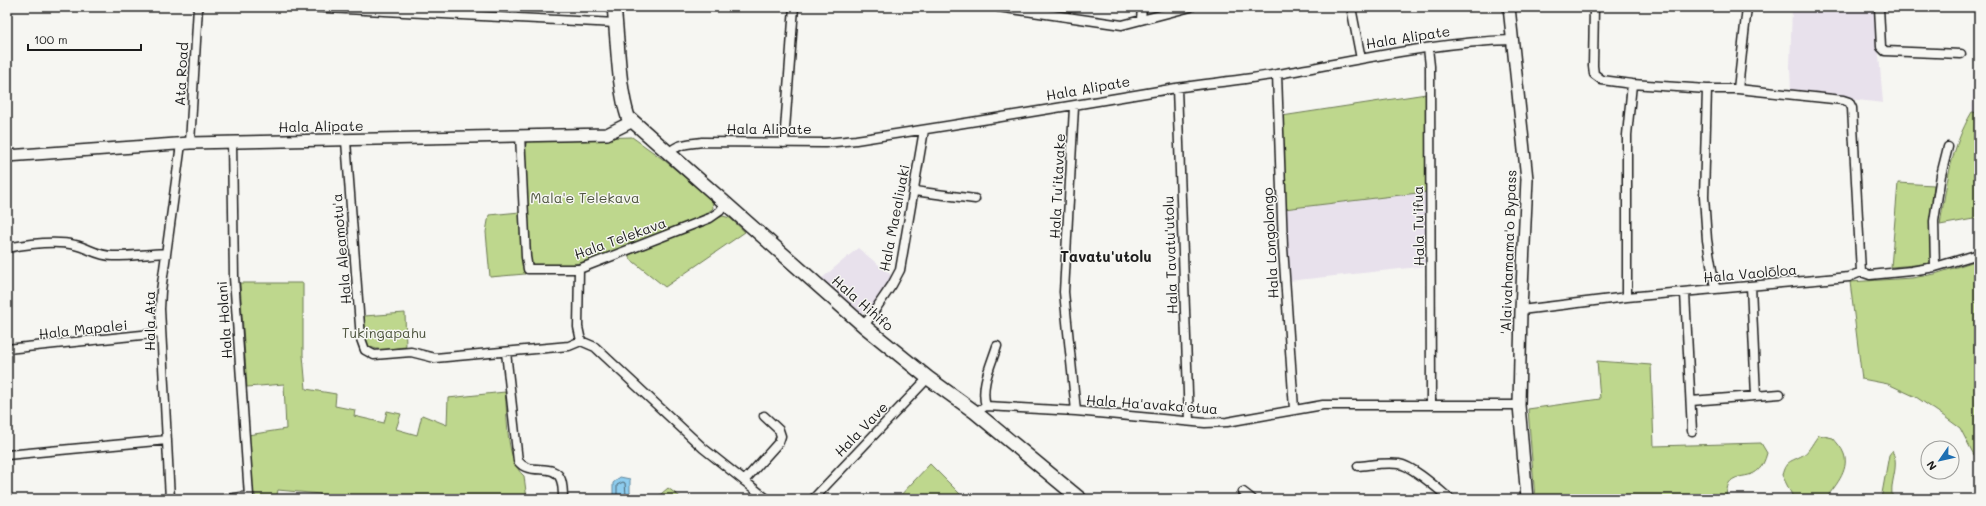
<svg xmlns="http://www.w3.org/2000/svg" width="1986" height="506" font-family="Mali,sans-serif">
	<rect width="100%" height="100%" fill="#f6f6f2"/>
	<filter id="ink" filterUnits="userSpaceOnUse"><feTurbulence type="fractalNoise" baseFrequency=".025" numOctaves="2"/><feDisplacementMap in="SourceGraphic" scale="8" xChannelSelector="R" yChannelSelector="G"/><feConvolveMatrix kernelMatrix="1 2 1 2 8 2 1 2 1" color-interpolation-filters="sRGB"/></filter>
	<g filter="url(#ink)">
		<path fill="#e8e1ec" d="M1792,7H1875L1883,103L1791,92L1790,67Z
			M1978,9H1979V113L1972,112Z
			M1426,192L1428,266L1288,281L1284,209Z
			M858,248L896,279L869,311L859,313L821,279Z"/>
		<path fill="#bed78d" stroke="#6d7a54" d="M1426,94V192L1284,209L1282,116Z
			M1972,112L1979,113V218L1940,225C1946,186 1951,147 1972,112Z
			M632,137L664,160L712,200L713,208C703,221 595,260 575,264C568,266 541,268 535,266C532,264 531,262 529,259L525,149L527,140Z
			M1898,183L1934,185L1930,218L1931,261L1927,264L1891,267Z
			M520,212L525,274L490,277L486,232L489,215Z
			M723,216L730,218L745,232L665,287L629,258V255Z
			M1979,257V455H1974L1960,428L1938,412L1916,397L1888,384L1862,379L1850,282L1912,278L1935,274L1978,260Z
			M240,283H303V355L306,389L336,394L335,406L355,410L354,416L384,423L387,411L401,414L396,429L417,435L422,415L447,425L448,398L505,392C508,416 505,460 524,476L527,499H320V494L278,490L276,499L257,498L250,487L248,435L286,429L284,384L247,387Z
			M405,313L406,347C392,348 379,353 367,345L364,316Z
			M1597,361L1651,365L1654,446L1761,443L1767,453C1759,485 1738,470 1729,483C1727,487 1726,494 1726,499H1535L1528,409L1600,399Z
			M1819,435L1833,438C1837,443 1842,448 1844,454C1850,470 1834,488 1825,499H1794L1782,475C1786,460 1791,462 1803,455C1809,452 1814,440 1819,435Z
			M1892,451C1901,467 1888,483 1893,499H1881L1889,455Z
			M930,464L965,499H897Z
			M668,488L683,499H655Z"/>
		<path fill="#8ecdef" stroke="#60869b" d="M620,477L630,479V493L640,499H613V483Z"/>
		<g fill="none" stroke-linecap="round" stroke-linejoin="round">
			<path stroke="#4a6370" stroke-width="1" d="M617,499V485L623,482L625,483L626,495L633,499"/>
			<defs>
				<path id="street" d="M307,7L616,23
					M998,7L1122,25L1191,7
					M1351,7L1361,59
					M1594,7L1593,66L1594,74L1602,80L1632,84
					M1879,7L1881,47L1885,51L1961,54
					M1141,20L1142,7
					M1428,48L1430,66L1431,404
					M1277,74L1283,247L1294,409
					M1177,88L1189,421
					M1738,89L1747,7
					M1074,107L1064,292L1076,411
					M520,135L526,257L528,269H579L710,218L720,211L726,202
					M346,141L361,339L365,350L374,355L411,352L435,358L569,346L581,341
					M232,142L234,277L249,496
					M190,143L198,7
					M784,143L794,7
					M669,153C678,143 690,144 702,142L825,143L856,140C963,124 1069,106 1176,88C1210,83 1244,80 1278,74C1356,61 1433,42 1512,40
					M914,191L975,199
					M7,248C28,244 54,240 75,245C89,248 97,256 113,256C131,256 149,254 166,253
					M1935,267L1934,221L1941,175L1948,147
					M579,269L578,327L581,341L595,347L703,448L767,499
					M1751,286L1756,396
					M1715,288L1707,240L1704,197L1707,89H1738L1843,100L1849,102L1852,108L1861,272
					M1685,293L1692,431
					M1627,297V135L1632,84L1707,89
					M1521,310L1627,297L1849,277L1861,272L1870,275L1911,271L1935,267L1979,254
					M864,326L892,285L900,270L924,130
					M7,349L161,333
					M506,352L518,461C530,477 554,461 561,480C563,486 563,493 563,499
					M1691,401L1780,394
					M986,406C980,386 991,365 997,346
					M975,412L986,406L1076,411L1205,423L1227,422L1323,405H1519
					M7,455L167,440
					M1358,466C1371,465 1385,462 1399,464C1413,466 1438,489 1450,499
					M744,481L779,442L781,436L779,430L764,416
					M1243,492L1252,499
					M170,499L160,309L161,291L181,144
					M227,499L249,496
					M813,499L928,378"/>
				<path id="secondary" d="M1509,7L1527,179L1521,310L1519,405L1527,499
					M7,156L190,143L607,134L633,121"/>
				<path id="primary" d="M614,7C618,40 618,87 628,117L864,326L928,378L975,412L1080,499"/>
			</defs>
			<use href="#street" stroke="#1c1c1c" stroke-width="11"/>
			<use href="#secondary" stroke="#1c1c1c" stroke-width="14"/>
			<use href="#primary" stroke="#1c1c1c" stroke-width="16"/>
			<use href="#street" stroke="#f6f6f2" stroke-width="8"/>
			<use href="#secondary" stroke="#f6f6f2" stroke-width="11"/>
			<use href="#primary" stroke="#f6f6f2" stroke-width="13"/>
		</g>
	</g>
	<g text-anchor="middle" dominant-baseline="central" stroke-width="3" stroke-linejoin="round" paint-order="stroke">
		<g font-size="14" fill="#1c1c1c" stroke="#f6f6f2">
			<text transform="translate(1408 37) rotate(-9)">Hala Alipate</text>
			<text transform="translate(181 74) rotate(-87)">Ata Road</text>
			<text transform="translate(1088 88) rotate(-10)">Hala Alipate</text>
			<text transform="translate(321 126) rotate(-1)">Hala Alipate</text>
			<text x="769" y="128">Hala Alipate</text>
			<text transform="translate(1057 186) rotate(-87)">Hala Tu'itavake</text>
			<text transform="translate(894 218) rotate(-79)">Hala Maealiuaki</text>
			<text transform="translate(1418 226) rotate(-91)">Hala Tu'ifua</text>
			<text transform="translate(620 238) rotate(-20)">Hala Telekava</text>
			<text transform="translate(1270 243) rotate(-93)">Hala Longolongo</text>
			<text transform="translate(341 249) rotate(-95)">Hala Aleamotu'a</text>
			<text transform="translate(1508 252) rotate(-88)">'Alaivahamama'o Bypass</text>
			<text transform="translate(1170 255) rotate(-92)">Hala Tavatu'utolu</text>
			<text transform="translate(1750 273) rotate(-5)">Hala Vaolōloa</text>
			<text transform="translate(863 303) rotate(41)">Hala Hihifo</text>
			<text transform="translate(224 320) rotate(-94)">Hala Holani</text>
			<text transform="translate(149 321) rotate(-90)">Hala Ata</text>
			<text transform="translate(83 329) rotate(-6)">Hala Mapalei</text>
			<text transform="translate(1152 404) rotate(4)">Hala Ha'avaka'otua</text>
			<text transform="translate(861 429) rotate(-46)">Hala Vave</text>
		</g>
		<g font-size="14" fill="#4d543e" stroke="#f6f6f2">
			<text x="585" y="197">Mala'e Telekava</text>
			<text x="384" y="332">Tukingapahu</text>
		</g>
		<g font-size="15" font-weight="bold" fill="#1c1c1c" stroke="#f6f6f2">
			<text x="1106" y="256">Tavatu'utolu</text>
		</g>
	</g>
	<rect width="1986" height="506" fill="none" stroke="#f6f6f2" stroke-width="24"/>
	<rect x="12" y="12" width="1962" height="482" fill="none" stroke="#1c1c1c" stroke-width="1.5" filter="url(#ink)"/>
	<g transform="translate(1940 460) rotate(236)"><circle r="19" fill="#f6f6f2" stroke="#9f9f9c"/>
	<path d="M0-3L7 15L0 10L-7 15Z" fill="#1f6fb2"/>
	<text y="-6" font-size="11" font-weight="bold" text-anchor="middle" fill="#1c1c1c">N</text>
	</g>
	<path d="M28 44v6h113v-6" fill="none" stroke="#1c1c1c" stroke-width="2"/>
	<text x="34" y="44" font-size="12" fill="#1c1c1c" stroke="#f6f6f2" stroke-width="3" paint-order="stroke">100 m</text>
</svg>
